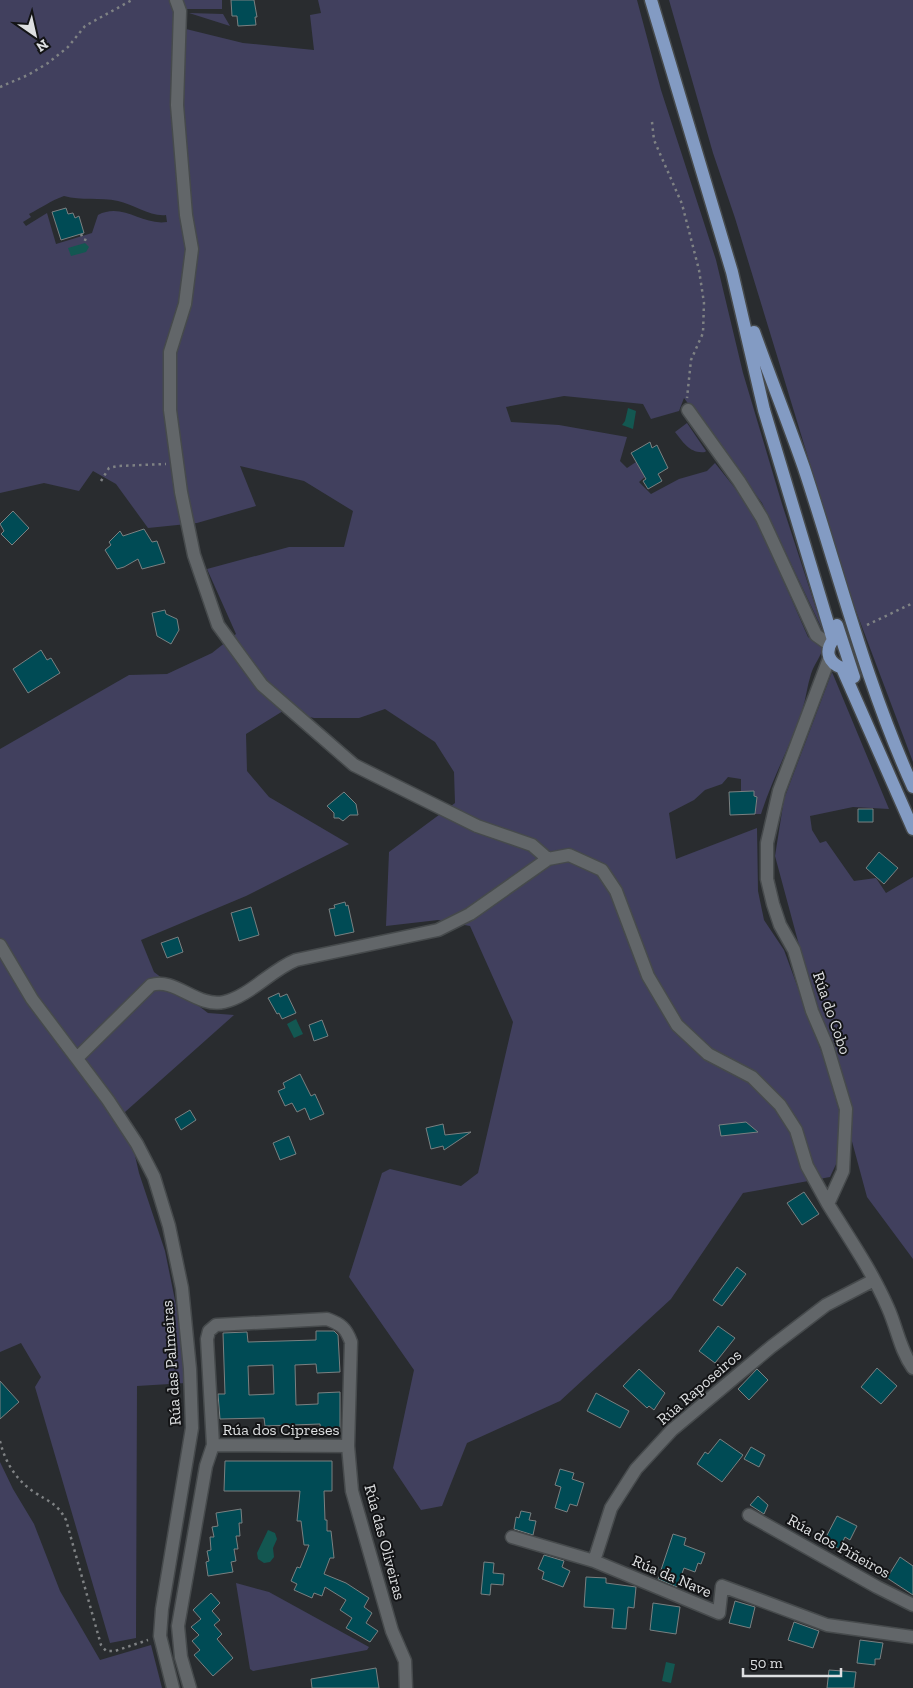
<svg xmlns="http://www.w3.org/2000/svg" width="913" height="1688" font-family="'Zilla Slab',serif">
	<rect width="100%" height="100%" fill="#292c2f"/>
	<path fill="#41405e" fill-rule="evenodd" d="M0,0H222V9H187L186,29L243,43L314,50L310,15L321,13L318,0H637L661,90L716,260L743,373L782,504L824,633L762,503L684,398L679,411L651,419L643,404L564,396L506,407L511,422L559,425L627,437L620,461L627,468L636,462L645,477L639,482L651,494L679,479L707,471L715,463L746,502L762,532L808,637L823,647C821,657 814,664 811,674C807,686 806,699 802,711C790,747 772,779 761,814H755L757,798L754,796V791L741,792V779L728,777L722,784L705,790L694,800L669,813L676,859L757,828L758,891L764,920L784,950L824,1059L841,1117L838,1160L830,1177L743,1193L671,1299L560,1401L467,1443L442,1506L421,1510L393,1468L414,1370L349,1277L382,1173L390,1169L461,1186L478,1173L513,1022L470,926L438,920L386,926L389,852L455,803L454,772L435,742L385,709L359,718H314L283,711L246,734L247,771L269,797L349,844L246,896L141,940L154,972L208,1013L234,1015L125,1112L139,1173L165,1251L178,1315L186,1383L137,1386L136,1638L110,1643L35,1387L41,1377L21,1343L0,1352V749L129,675L167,674L212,653L236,634L207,569L289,547H344L353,511L304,481L240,466L256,506L197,523L148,528L116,484L93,471L79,491L44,483L0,493ZM64,196C81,201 100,197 118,201C133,204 151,217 166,215L167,222C142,226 123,202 98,215L92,233L56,244L47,213L26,226L23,222L31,217L29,214C41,208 50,201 64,196Z
		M669,0H913V762L850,595L735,218L713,153Z
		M189,13L223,14L230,26Z
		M687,423L706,451L705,452C690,454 683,442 675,432Z
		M832,672L889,809L853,807L810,816L812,830L820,843L826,841L854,881L876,878L886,893L913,877V1259L867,1197L775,856L784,799Z
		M0,1462L13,1489L34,1524L60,1591L100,1660L151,1645L162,1688H0Z
		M236,1583L269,1592L369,1647L367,1650L253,1671L250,1669Z"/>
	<path fill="#135751" d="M85,243L89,247L86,252L71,256L68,248Z
		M628,408L636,411L633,429L622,425L625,421Z
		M296,1019L303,1034L294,1038L287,1024Z
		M268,1530L275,1533L277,1539L273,1548L274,1557L270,1562L264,1563L258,1559L257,1553Z
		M666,1662L675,1664L671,1683L662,1681Z"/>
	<path fill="#004b55" stroke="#7a8081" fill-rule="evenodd" d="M231,0H254L257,17H255L256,25L238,26L237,16H232Z
		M66,208L68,214L73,213L75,218L79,216L84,233L61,240L52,212Z
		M650,442L652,448L657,445L668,468L658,474L662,481L648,489L643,481L646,479L631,453Z
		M13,511L29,528L12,545L1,534L4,531L0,524Z
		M144,529L152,542L157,541L165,563L142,569L138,559L124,567L117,569L105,550L111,545L109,542L120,531L123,536Z
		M165,610L166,614L177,619L179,630L171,644L157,636L152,613Z
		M41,650L47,660L51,658L60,673L28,693L13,669Z
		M754,791V796L757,797L755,814L730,815L729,792Z
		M344,792L356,804L358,815H350L343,821L339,818H334V813L327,806Z
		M858,809H873V822H858Z
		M879,852L898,868L884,884L866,868Z
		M345,902L346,906L348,905L354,932L335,936L329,909L335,908L334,905Z
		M251,907L259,935L239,941L231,913Z
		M178,937L183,952L167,958L161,943Z
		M279,993L280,997L287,994L296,1013L282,1019L279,1013L277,1014L268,998Z
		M322,1020L328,1036L314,1041L309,1025Z
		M300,1074L311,1096L315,1094L324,1114L310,1120L305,1108L297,1112L292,1103L285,1106L278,1091L285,1088L283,1083Z
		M190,1110L196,1120L181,1130L175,1119Z
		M746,1122L758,1132L721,1136L719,1125Z
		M443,1124L445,1135L471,1132L444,1150L443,1146L431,1149L426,1128Z
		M289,1136L296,1154L280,1160L273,1143Z
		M804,1192L819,1214L802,1225L787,1203Z
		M737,1267L746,1274L722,1306L713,1300Z
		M718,1326L735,1338L715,1363L699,1351Z
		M316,1331H334L338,1335L340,1372L317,1373L316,1364L295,1365L296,1405L318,1404V1393L340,1392V1433L321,1434L320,1424L265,1426L264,1418L220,1419L218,1394H225L223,1333L247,1332L248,1342L316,1340ZM273,1365L274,1394L249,1395L248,1366Z
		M877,1368L897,1386L881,1404L861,1387Z
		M639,1369L665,1393L654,1410L649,1406L647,1408L623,1386Z
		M757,1369L768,1380L749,1400L738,1389Z
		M0,1381L19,1402L0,1419Z
		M596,1393L629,1411L620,1428L587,1411Z
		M720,1439L743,1455L722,1482L697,1464L705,1452L708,1454Z
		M751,1447L765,1455L759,1467L744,1459Z
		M225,1461H332V1491H324L325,1520H327V1531H331L334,1558H330L324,1574L346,1583L369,1598L364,1607L372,1613L366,1623L378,1631L370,1642L346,1628L352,1618L340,1610L346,1600L325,1587L322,1596L314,1593L312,1598L294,1590L297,1584L291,1581L297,1567L300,1568L309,1545H304L301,1521H297L300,1491H224Z
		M560,1469L574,1473L572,1479L584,1483L577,1506L570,1504L567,1512L555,1508L561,1487L555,1485Z
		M758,1496L768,1505L764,1514L750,1505Z
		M241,1509L242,1523H239L240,1536H236L238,1549H234L236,1561L231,1562L233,1572L208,1576L206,1562L209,1561L207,1551L211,1550L210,1537H214L212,1527L218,1526L216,1513Z
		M521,1511L531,1513L529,1520L536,1521L533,1535L514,1529L516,1517L519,1518Z
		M837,1516L857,1526L850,1540L845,1537L839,1549L824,1541Z
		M673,1534L686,1538L684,1545L705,1553L701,1564L698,1563L695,1572L684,1568L677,1587L658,1579Z
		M544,1555L564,1561L562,1567L570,1571L563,1587L542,1579L544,1572L538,1569Z
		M900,1557L913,1566V1595L887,1578Z
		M484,1562L494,1563L493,1573L504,1574L503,1585L491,1584L490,1595L481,1594Z
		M586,1577L606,1578V1583L636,1587L634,1608L628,1607L626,1629L612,1628L614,1609L584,1607Z
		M211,1593L220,1603L212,1611L220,1620L214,1625L222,1634L217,1639L233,1658L213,1676L194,1655L200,1650L192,1641L199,1635L191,1627L201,1619L193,1610Z
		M735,1601L755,1607L750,1628L729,1623Z
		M653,1603L680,1607L676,1634L650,1630Z
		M794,1622L819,1631L813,1648L788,1640Z
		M860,1640L883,1643L880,1659H875V1665L857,1663Z
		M376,1668L379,1688H312L311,1679Z
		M829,1670L856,1672L854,1688H827Z"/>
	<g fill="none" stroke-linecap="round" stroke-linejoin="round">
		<defs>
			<path id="minor" d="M176,0L180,11L177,105L186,215L192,249L185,304L170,352V410L181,492L194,555L218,625L262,685L354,765L477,826L532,845L548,859
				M688,410L739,481L762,518L816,635L830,645
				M829,659L779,791L767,843V879L773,904L780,925L794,950L812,1011L827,1046L846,1109L843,1171L828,1204C849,1238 872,1271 888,1308C897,1328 900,1350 913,1368
				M0,945L32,999L108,1100L137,1144L154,1177L169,1226L182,1288L190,1369L192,1428L162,1609L160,1636L173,1688
				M77,1058L151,985C175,977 197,1008 224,1002C250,996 271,970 296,960L438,930L470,914L548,859L569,855L602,870L616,891L648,976L677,1025L708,1054L752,1077L780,1105L796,1130L807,1166L828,1204
				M213,1445L348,1446
				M749,1515L877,1587L913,1605
				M512,1537L594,1561L719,1613L722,1586L827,1625L913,1637
				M594,1561L611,1508L636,1469L672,1430L771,1347L826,1305L874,1280
				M190,1688L181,1657L178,1626L206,1466L213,1445L207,1339L209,1331L216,1325L327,1319C341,1324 346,1328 351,1342L348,1446L352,1491L392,1631L405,1661L406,1688"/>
			<path id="primary" d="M651,0L732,272L764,410L833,640C824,652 829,663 842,668L913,829
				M754,332C770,377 788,422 804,468C839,574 866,684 913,787
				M837,625L854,677"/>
		</defs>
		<use href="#minor" stroke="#464a4c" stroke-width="15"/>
		<use href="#primary" stroke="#464a4c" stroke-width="15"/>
		<path stroke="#7f8284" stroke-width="2.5" stroke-dasharray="2.5 4" stroke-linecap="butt" d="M0,87L28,75L48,63L68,47L85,26L132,0
			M652,122L654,140L682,204L699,270L704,303L703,333L691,360L687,398
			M81,234L83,239L89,241
			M101,481L109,468L118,466L166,464
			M867,625L913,603
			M0,1441C5,1462 16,1480 34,1492C49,1502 57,1503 66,1520L101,1645L106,1651H115L148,1640"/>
		<use href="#minor" stroke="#626669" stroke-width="12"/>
		<use href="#primary" stroke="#839bc3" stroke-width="12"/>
	</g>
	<g text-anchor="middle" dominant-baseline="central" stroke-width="4" stroke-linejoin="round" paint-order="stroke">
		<g font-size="16" fill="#dee0e2" stroke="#131416">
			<text transform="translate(832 1013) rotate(71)">Rúa do Cobo</text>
			<text transform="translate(171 1363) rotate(-94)">Rúa das Palmeiras</text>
			<text transform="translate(699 1387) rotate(-41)">Rúa Raposeiros</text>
			<text x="281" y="1429">Rúa dos Cipreses</text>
			<text transform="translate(385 1542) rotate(75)">Rúa das Oliveiras</text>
			<text transform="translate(839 1546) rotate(29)">Rúa dos Piñeiros</text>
			<text transform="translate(672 1576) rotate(23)">Rúa da Nave</text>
		</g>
	</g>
	<g transform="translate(35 35) rotate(146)" stroke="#131416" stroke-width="4" paint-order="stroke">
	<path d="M0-4L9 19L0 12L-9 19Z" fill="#dee0e2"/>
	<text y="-8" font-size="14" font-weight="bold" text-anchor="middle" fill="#dee0e2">N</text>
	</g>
	<path d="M743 1668v8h98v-8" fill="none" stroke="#dee0e2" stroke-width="2.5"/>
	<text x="750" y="1668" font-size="15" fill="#dee0e2" stroke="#131416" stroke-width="4" paint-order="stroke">50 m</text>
</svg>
